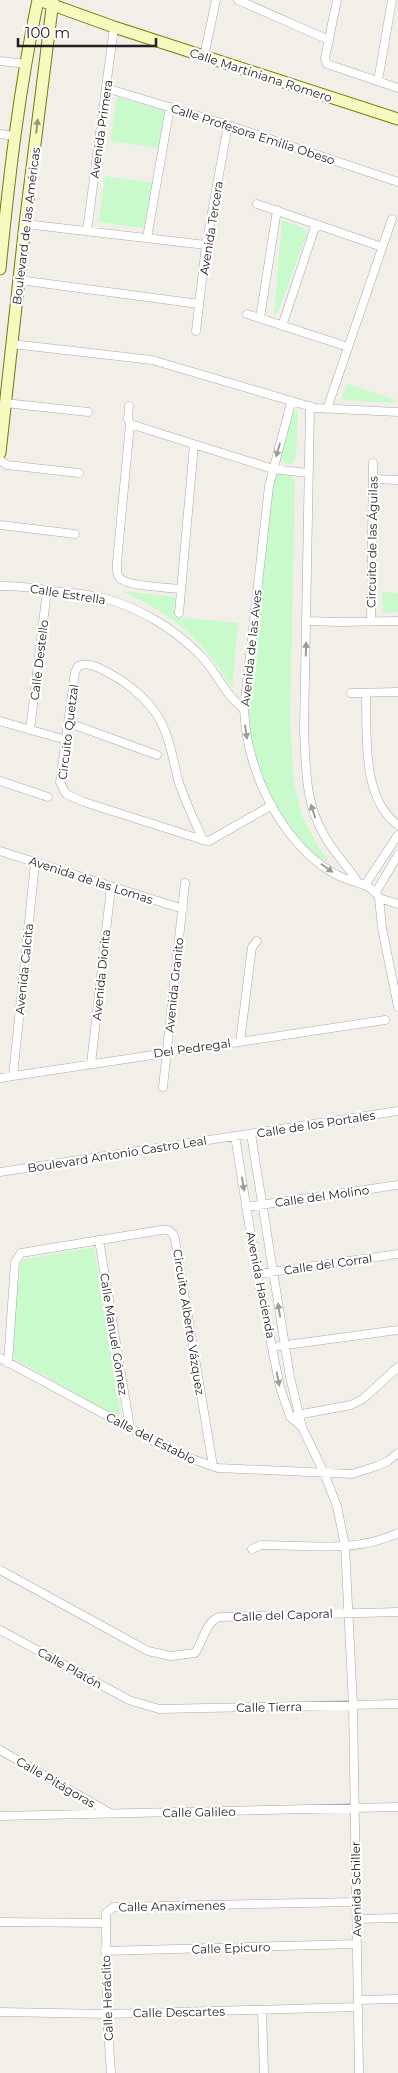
<svg xmlns="http://www.w3.org/2000/svg" width="398" height="2073" font-family="Montserrat,sans-serif">
	<rect width="100%" height="100%" fill="#f2efe9"/>
	<path fill="#c8facc" d="M117,97L165,111L160,148L110,141Z
		M105,176L154,183L148,229L99,222Z
		M282,220L305,229L307,234L278,312L274,314Z
		M347,384L396,400L395,403L341,400Z
		M293,410L298,413L296,457L292,463L288,464L279,460L291,412Z
		M280,473L290,474L295,481L290,720L294,783L302,816L319,848L330,863L314,855L288,826L267,795L245,731L271,477Z
		M122,591L175,597L174,617L238,623L232,689C202,637 175,617 122,591Z
		M382,592L398,593V612L383,613Z
		M94,1247L121,1413L118,1417L10,1356L21,1260Z"/>
	<g fill="none" stroke-linecap="round" stroke-linejoin="round">
		<defs>
			<path id="street" d="M238,0L329,40
				M337,0L325,58L327,64L398,88
				M204,56L216,0
				M0,61L25,64
				M378,81L392,0
				M106,88L228,125L398,182
				M0,134L14,136
				M257,204L382,247
				M25,224L206,245
				M87,231L114,27
				M147,238L170,107
				M19,280L199,304
				M247,314L348,347
				M260,318L277,210
				M282,326L316,224
				M196,331L206,245L228,125
				M12,344L152,360L315,408L398,412
				M5,403L88,412
				M291,403L269,486L244,709C245,725 247,742 252,758C264,802 295,853 337,875C351,883 371,882 379,898L398,904
				M129,406L128,419L130,424L117,562C117,567 116,573 119,577C125,587 168,587 180,589
				M310,406L304,731C306,766 305,802 323,833C332,851 347,865 357,881
				M327,409L392,219
				M130,424L273,469L308,473
				M0,460L7,465L79,473
				M373,479L398,480
				M0,525L75,534
				M0,586C18,586 36,588 53,591C70,593 87,594 103,598C138,607 173,628 198,653C216,669 224,695 244,709
				M179,613L194,445
				M307,621L338,622L398,621
				M371,621L373,463
				M351,693L398,692
				M366,693C367,732 361,799 398,825
				M0,721L59,738
				M69,723L157,755
				M30,730L47,590
				M0,781L48,797
				M203,840C195,822 186,803 179,783C174,766 172,748 165,731C156,705 130,684 107,672C98,667 88,662 78,666L75,672L60,782L66,794L84,802L203,840L209,841L272,805
				M0,851L183,909
				M365,885L398,835
				M376,892L398,855
				M379,898L382,928L398,1007
				M240,1042L252,947L257,941
				M91,1064L111,887
				M13,1076L35,863
				M0,1078L385,1020
				M163,1087L185,883
				M251,1134L290,1377L302,1427L324,1473L337,1506L345,1546L353,1705L359,2073
				M235,1136L257,1274L280,1387L290,1417L302,1427
				M0,1172L398,1111
				M246,1207L398,1185
				M99,1240L130,1428
				M257,1274L398,1254
				M279,1346L398,1330
				M0,1358L178,1454L218,1468L352,1474L377,1466L388,1461L398,1453
				M8,1363L15,1262L21,1253L161,1230C169,1229 173,1232 175,1239L213,1466
				M297,1415L351,1405L363,1399L398,1367
				M252,1549L261,1545C307,1545 356,1553 398,1533
				M0,1570L148,1651L171,1656L195,1653C203,1642 206,1620 220,1617L398,1612
				M0,1630L129,1700L159,1709L398,1704
				M0,1750L110,1813
				M0,1816L398,1807
				M357,1919L398,1918
				M0,1922L106,1923V1913L114,1907L356,1902
				M106,1923L107,2014L111,2073
				M105,1951L357,1944
				M358,2000L398,1999
				M262,2011L264,2073
				M0,2012L107,2014L358,2007"/>
			<path id="secondary" d="M39,0L114,27L398,119
				M0,269C9,178 19,89 38,0
				M0,453L25,224L53,0"/>
		</defs>
		<use href="#street" stroke="#a9a9a9" stroke-width="9"/>
		<use href="#secondary" stroke="#707d05" stroke-width="13"/>
		<use href="#street" stroke="#fff" stroke-width="8"/>
		<use href="#secondary" stroke="#f7fabf" stroke-width="11"/>
	</g>
	<defs><path id="oneway-solid" d="M-6-.8H1V-3.2L6.5 0L1 3.2V.8H-6Z" transform="scale(1.25)"/></defs>
	<use fill="#979978" href="#oneway-solid" transform="translate(37 126) rotate(-83)"/>
	<g fill="#9c9c9c">
		<use href="#oneway-solid" transform="translate(278 450) rotate(106)"/>
		<use href="#oneway-solid" transform="translate(306 649) rotate(-88)"/>
		<use href="#oneway-solid" transform="translate(246 732) rotate(82)"/>
		<use href="#oneway-solid" transform="translate(313 811) rotate(-108)"/>
		<use href="#oneway-solid" transform="translate(327 868) rotate(35)"/>
		<use href="#oneway-solid" transform="translate(243 1184) rotate(81)"/>
		<use href="#oneway-solid" transform="translate(279 1310) rotate(-99)"/>
		<use href="#oneway-solid" transform="translate(278 1379) rotate(79)"/>
	</g>
	<g text-anchor="middle" dominant-baseline="central" stroke-width="4.5" stroke-linejoin="round" paint-order="stroke">
		<g font-size="12" fill="#222" stroke="#fff">
			<text transform="translate(261 75) rotate(18)">Calle Martiniana Romero</text>
			<text transform="translate(101 129) rotate(-82)">Avenida Primera</text>
			<text transform="translate(253 134) rotate(18)">Calle Profesora Emilia Obeso</text>
			<text transform="translate(26 226) rotate(-83)">Boulevard de las Américas</text>
			<text transform="translate(211 228) rotate(-81)">Avenida Tercera</text>
			<text transform="translate(372 542) rotate(-89)">Circuito de las Águilas</text>
			<text transform="translate(68 594) rotate(9)">Calle Estrella</text>
			<text transform="translate(251 648) rotate(-84)">Avenida de las Aves</text>
			<text transform="translate(39 660) rotate(-83)">Calle Destello</text>
			<text transform="translate(68 732) rotate(-83)">Circuito Quetzal</text>
			<text transform="translate(91 880) rotate(18)">Avenida de las Lomas</text>
			<text transform="translate(24 969) rotate(-84)">Avenida Calcita</text>
			<text transform="translate(101 975) rotate(-84)">Avenida Diorita</text>
			<text transform="translate(174 985) rotate(-84)">Avenida Granito</text>
			<text transform="translate(192 1048) rotate(-8)">Del Pedregal</text>
			<text transform="translate(316 1124) rotate(-9)">Calle de los Portales</text>
			<text transform="translate(117 1154) rotate(-9)">Boulevard Antonio Castro Leal</text>
			<text transform="translate(322 1196) rotate(-8)">Calle del Molino</text>
			<text transform="translate(328 1264) rotate(-8)">Calle del Corral</text>
			<text transform="translate(261 1285) rotate(79)">Avenida Hacienda</text>
			<text transform="translate(189 1322) rotate(81)">Circuito Alberto Vázquez</text>
			<text transform="translate(114 1334) rotate(81)">Calle Manuel Gómez</text>
			<text transform="translate(151 1438) rotate(27)">Calle del Establo</text>
			<text transform="translate(283 1615) rotate(-2)">Calle del Caporal</text>
			<text transform="translate(70 1668) rotate(29)">Calle Platón</text>
			<text transform="translate(269 1707) rotate(-1)">Calle Tierra</text>
			<text transform="translate(56 1782) rotate(30)">Calle Pitágoras</text>
			<text transform="translate(199 1812) rotate(-1)">Calle Galileo</text>
			<text transform="translate(356 1889) rotate(-91)">Avenida Schiller</text>
			<text transform="translate(172 1906) rotate(-1)">Calle Anaxímenes</text>
			<text transform="translate(231 1948) rotate(-2)">Calle Epicuro</text>
			<text transform="translate(107 1998) rotate(-92)">Calle Heráclito</text>
			<text transform="translate(179 2012) rotate(-1)">Calle Descartes</text>
		</g>
	</g>
	<path d="M18 38v8h138v-8" fill="none" stroke="#222222" stroke-width="2.5"/>
	<text x="25" y="38" font-size="15" fill="#222222" stroke="#ffffff" stroke-width="4" paint-order="stroke">100 m</text>
</svg>
